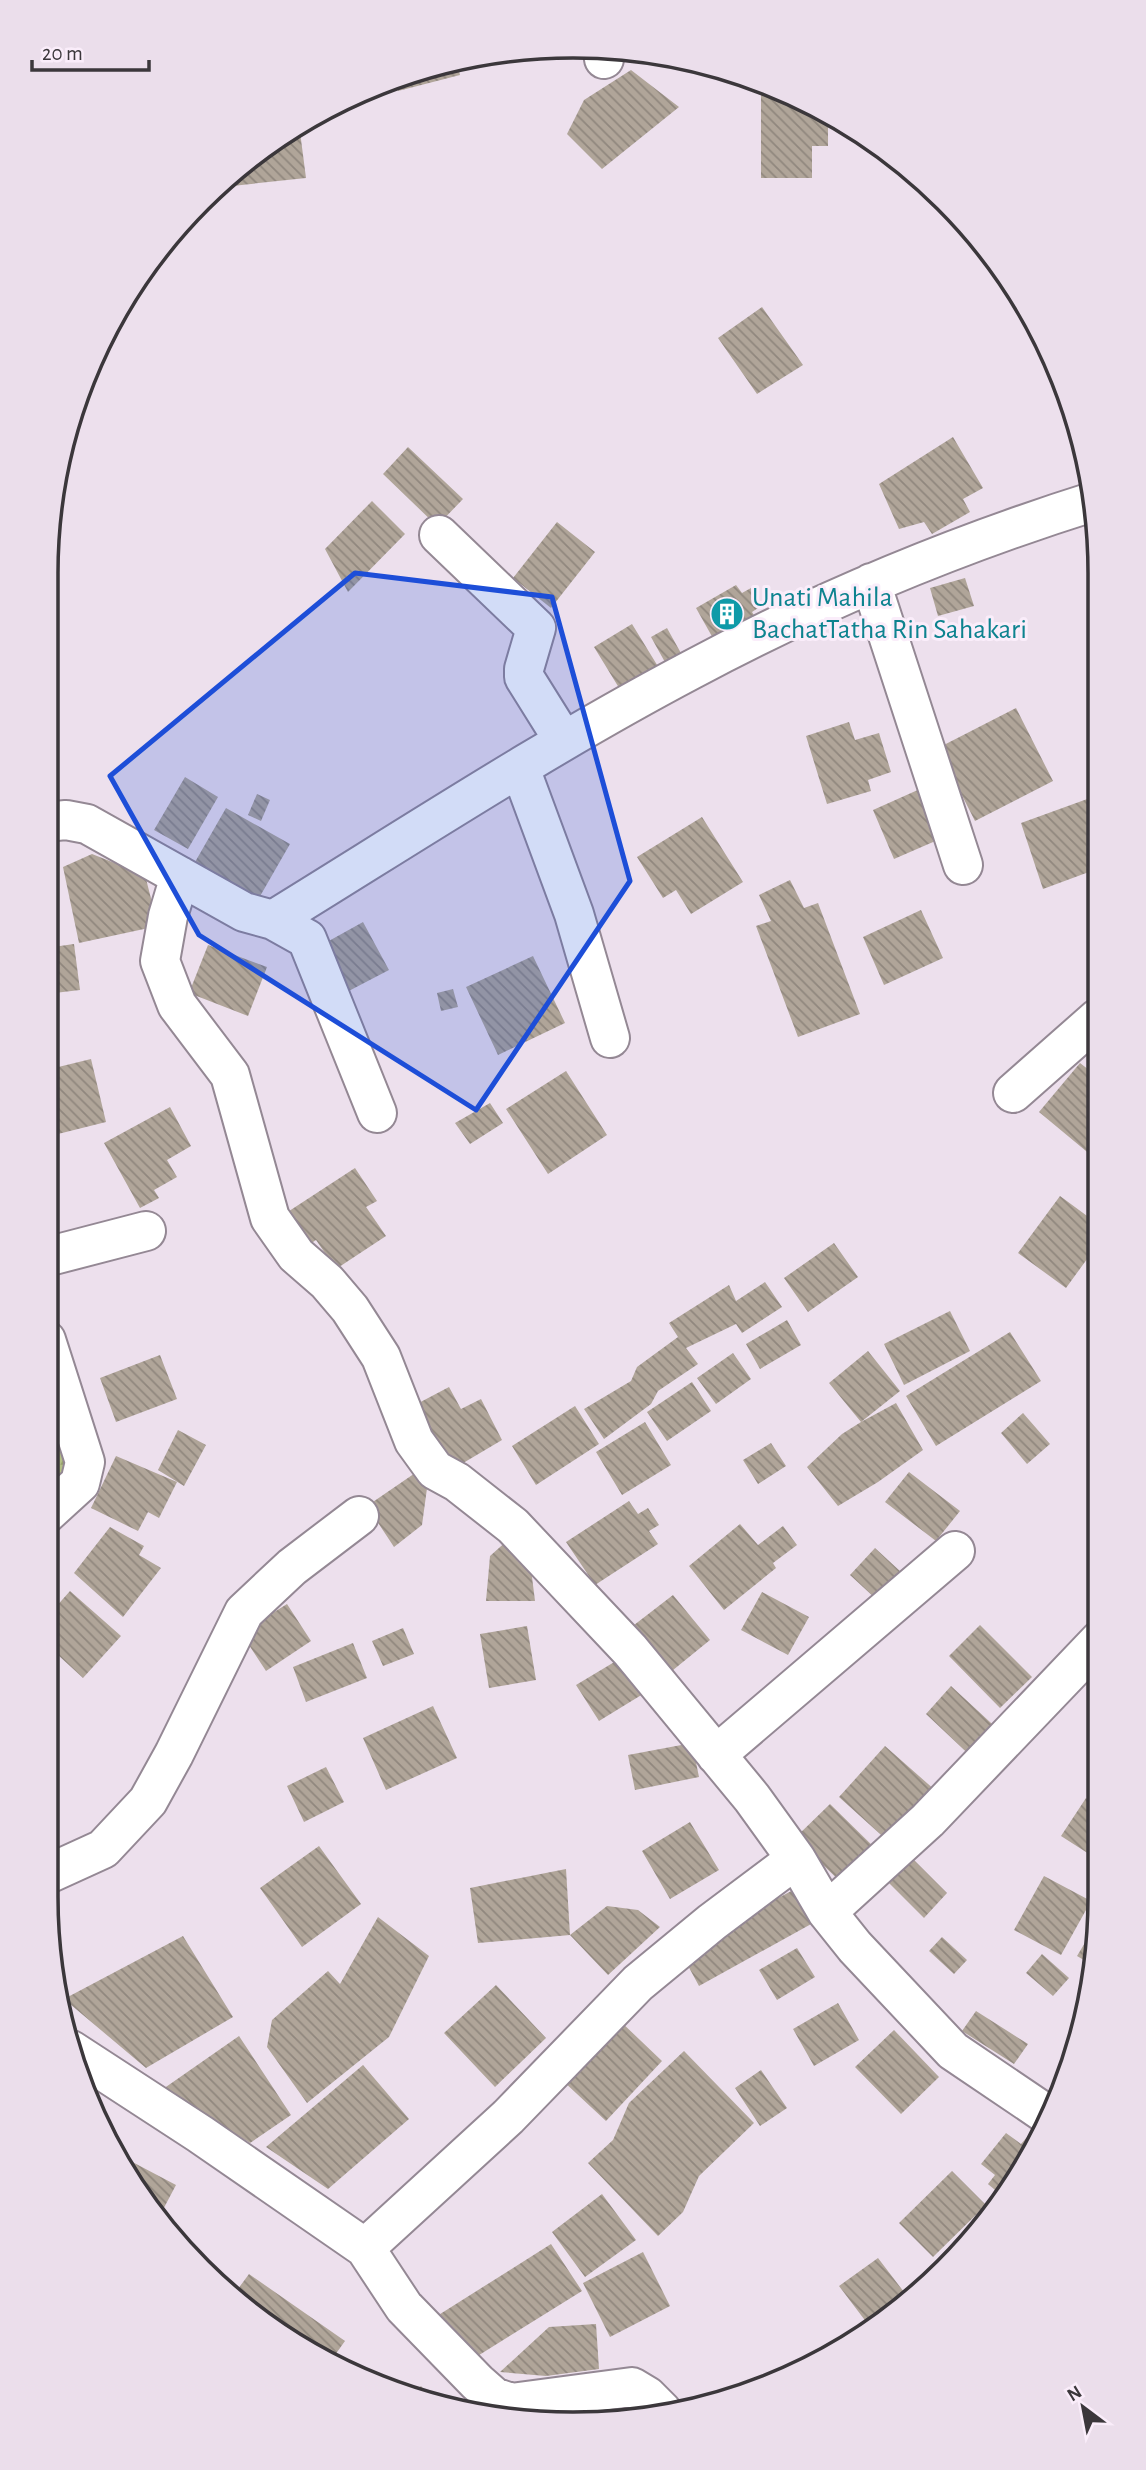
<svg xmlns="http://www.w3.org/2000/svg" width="1146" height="2470" font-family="'Alegreya Sans',sans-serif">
	<defs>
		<pattern id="forest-firs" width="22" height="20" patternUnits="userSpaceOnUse" patternTransform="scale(1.75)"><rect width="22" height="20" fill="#b3bf85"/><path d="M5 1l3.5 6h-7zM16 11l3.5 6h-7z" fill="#939c6e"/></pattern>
		<pattern id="building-back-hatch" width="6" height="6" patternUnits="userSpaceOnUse" patternTransform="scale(1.75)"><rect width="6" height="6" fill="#b0a599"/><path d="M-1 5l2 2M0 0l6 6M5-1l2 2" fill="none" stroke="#90877e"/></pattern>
	</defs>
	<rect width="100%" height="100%" fill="#ede0ed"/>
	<path fill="url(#forest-firs)" d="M46,1391L69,1461L46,1494Z"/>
	<path fill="url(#building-back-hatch)" d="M456,60L460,75L398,91L394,79Z
		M631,70L679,107L602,169L567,134L584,100Z
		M761,82L774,86L828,116V146H812V178H761Z
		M299,124L306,178L232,186L231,175L280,135Z
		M762,307L803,365L757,394L718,338Z
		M953,437L983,488L963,499L970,512L932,534L924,522L899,529L879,484Z
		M408,447L463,499L437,526L383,474Z
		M372,501L405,534L348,592L325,549Z
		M557,522L595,552L551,608L513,578Z
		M965,578L974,606L938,616L930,588Z
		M736,585L742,593L751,588L761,606L752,612L755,617L714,640L696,608Z
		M632,624L662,673L624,696L594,647Z
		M667,628L682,655L666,664L651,637Z
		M1016,708L1053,781L975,821L938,748Z
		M849,722L855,740L879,733L891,772L868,780L871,791L827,804L806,736Z
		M185,777L218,797L188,849L154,830Z
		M920,789L940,839L894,859L873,810Z
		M257,794L270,800L261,821L248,815Z
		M1090,798L1097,817V869L1043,889L1021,823Z
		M226,808L290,844L255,905L191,869Z
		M702,817L743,882L691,914L676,890L663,898L637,857Z
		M92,854L145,875L158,926L79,943L63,867Z
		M790,880L804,908L818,903L860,1014L798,1037L756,926L771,921L759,895Z
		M921,910L943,958L884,985L863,937Z
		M363,922L389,970L343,994L318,947Z
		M74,944L80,990L46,994V948Z
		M208,945L267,967L248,1016L189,993Z
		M533,956L565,1023L498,1055L466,987Z
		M453,989L458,1007L441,1011L437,993Z
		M91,1059L106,1122L46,1137V1070Z
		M1080,1063L1098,1077V1149L1092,1156L1039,1112Z
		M566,1071L607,1135L548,1174L506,1109Z
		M490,1103L503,1123L470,1144L455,1123Z
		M170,1107L191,1146L167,1160L177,1177L154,1190L159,1198L140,1208L104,1143Z
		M355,1168L377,1201L366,1207L386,1236L336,1269L316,1240L304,1248L283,1215Z
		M1060,1196L1098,1224V1244L1066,1288L1018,1253Z
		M834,1243L858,1277L808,1312L784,1278Z
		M765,1282L782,1307L742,1333L736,1324L686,1348L698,1364L658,1391L651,1404L604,1439L584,1409L631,1381L637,1367L678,1337L669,1323L729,1285L736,1301Z
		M950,1311L970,1351L904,1385L884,1344Z
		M787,1320L801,1345L760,1369L746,1344Z
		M1010,1332L1041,1381L936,1446L906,1396Z
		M868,1351L900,1391L861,1422L896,1403L923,1450L878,1482L838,1506L807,1467L842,1434L861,1422L829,1383Z
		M733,1353L751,1379L716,1404L697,1378Z
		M160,1355L177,1399L116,1422L100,1378Z
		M692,1382L711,1411L667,1441L647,1412Z
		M449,1387L461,1409L481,1399L502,1440L448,1472L413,1406Z
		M575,1406L599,1444L536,1485L512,1446Z
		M1023,1413L1050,1444L1027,1464L1001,1433Z
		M645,1422L671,1465L622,1495L596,1452Z
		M178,1430L206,1445L184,1486L158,1470Z
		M771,1443L786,1466L758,1484L743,1460Z
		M116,1456L177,1482L159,1518L148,1512L138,1531L91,1508Z
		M421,1469L428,1481L422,1525L394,1547L367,1506Z
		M909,1472L960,1511L936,1541L885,1502Z
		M629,1501L638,1514L648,1508L659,1525L649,1531L658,1544L595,1585L566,1542Z
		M740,1524L758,1545L783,1526L797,1545L773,1563L776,1568L724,1610L689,1566Z
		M110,1527L144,1546L139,1555L161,1568L123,1617L74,1573Z
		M509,1539L528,1545L535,1601H486L490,1556Z
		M875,1548L901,1572L876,1599L850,1575Z
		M70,1591L121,1636L83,1678L46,1644V1618Z
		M762,1592L809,1617L788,1655L741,1630Z
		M673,1595L710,1640L662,1679L625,1632Z
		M287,1604L311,1641L266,1671L241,1633Z
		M980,1625L1032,1677L1000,1708L949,1656Z
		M527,1626L536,1680L489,1688L480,1634Z
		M403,1628L414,1654L383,1666L372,1641Z
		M353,1643L367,1678L306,1702L293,1667Z
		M621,1658L643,1694L599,1721L576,1685Z
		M951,1686L1004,1735L978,1763L926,1714Z
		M433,1706L457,1758L386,1790L363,1738Z
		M692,1743L699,1777L635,1790L628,1755Z
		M885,1746L936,1791L890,1843L839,1797Z
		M326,1767L344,1802L304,1822L287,1786Z
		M1086,1798L1100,1808V1861L1061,1836Z
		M830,1804L882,1855L848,1889L795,1838Z
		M690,1822L719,1870L670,1899L642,1851Z
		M319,1846L361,1904L302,1947L260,1888Z
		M910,1856L947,1893L924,1918L886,1880Z
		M566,1869L570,1935L478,1943L470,1888Z
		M1044,1876L1091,1901L1061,1955L1014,1930Z
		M795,1889L813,1923L699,1986L680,1951Z
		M607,1906L638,1910L660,1927L608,1975L570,1935Z
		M378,1917L429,1956L389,2037L307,2103L267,2047L272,2020L328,1971L340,1984Z
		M1098,1921L1094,1966L1077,1956Z
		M183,1936L233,2017L146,2068L64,1999Z
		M942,1937L967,1960L954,1974L929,1951Z
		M797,1948L815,1977L777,2000L759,1970Z
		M1042,1954L1069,1978L1053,1996L1026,1973Z
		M496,1985L546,2038L495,2087L444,2033Z
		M838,2003L859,2040L814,2066L793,2029Z
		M976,2011L1028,2044L1014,2064L962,2031Z
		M619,2020L662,2061L606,2121L562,2080Z
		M894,2030L939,2077L901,2114L855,2067Z
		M239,2036L291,2115L250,2143L163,2089Z
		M684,2051L754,2123L699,2176L683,2212L658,2236L588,2163L613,2140L629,2103Z
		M363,2065L409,2119L328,2189L266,2147Z
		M761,2070L787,2108L760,2126L735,2088Z
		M1034,2129L1039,2133L1001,2195L988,2184L995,2175L981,2164L1006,2133L1021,2144Z
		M121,2156L176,2185L158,2219L118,2163Z
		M952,2171L986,2205L933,2257L899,2223Z
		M602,2194L636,2240L585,2277L552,2232Z
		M551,2244L582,2291L476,2357L437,2316Z
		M643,2252L670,2306L610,2337L583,2283Z
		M878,2258L907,2296L870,2327L839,2286Z
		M249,2274L345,2341L330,2362L310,2354L235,2293Z
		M596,2324L599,2369L546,2376L500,2372L549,2327Z
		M421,2386L432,2400L412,2393Z"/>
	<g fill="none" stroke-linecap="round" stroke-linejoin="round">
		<defs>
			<path id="minor" d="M603,48L604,59
				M439,535L536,628L524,669V677L564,741
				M871,583L963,865
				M520,768L574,914L610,1038
				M46,822L66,820L87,824L244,912L273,920C411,835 547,746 691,670C820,601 955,545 1095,501
				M180,876L168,916L160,961L177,1005L230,1075L270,1218L296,1255L327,1282L350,1309L381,1357L414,1441L435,1470L457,1482L513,1526L630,1650L752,1798L796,1859L712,1922L638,1983L508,2117L365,2248
				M273,920L307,939L377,1113
				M1013,1093L1098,1018
				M46,1257L146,1231
				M46,1514L80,1483L85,1462L46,1340
				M716,1755L955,1551
				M796,1859L827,1912L855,1947L953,2051L1049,2116
				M46,1875L103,1849L148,1801L174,1754L244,1612L292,1567L359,1516
				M827,1912L928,1820L1100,1640
				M71,2050L200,2134L365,2248L404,2307L477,2382L494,2397L511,2403L632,2387L647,2396L662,2411"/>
		</defs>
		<use href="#minor" stroke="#948894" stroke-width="42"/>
		<use href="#minor" stroke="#fff" stroke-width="38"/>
	</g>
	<path fill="#1d4ed8" fill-opacity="0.2" stroke="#1d4ed8" stroke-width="5" stroke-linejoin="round" d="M355,573L552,597L630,881L476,1110L199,935L110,776Z"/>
	<defs>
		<symbol id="building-disc" viewBox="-11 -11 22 22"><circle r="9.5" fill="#0f9aa8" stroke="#faedfa"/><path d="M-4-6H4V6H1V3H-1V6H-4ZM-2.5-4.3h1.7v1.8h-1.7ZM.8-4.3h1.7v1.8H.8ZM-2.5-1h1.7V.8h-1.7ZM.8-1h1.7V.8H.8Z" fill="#fff"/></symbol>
	</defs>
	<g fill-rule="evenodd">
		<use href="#building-disc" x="708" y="595" width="38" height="38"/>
	</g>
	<g text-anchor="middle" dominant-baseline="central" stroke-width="6" stroke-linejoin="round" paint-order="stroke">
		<g font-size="28" fill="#0d838f" stroke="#faedfa" text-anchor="start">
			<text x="752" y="598">Unati Mahila<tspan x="752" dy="32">BachatTatha Rin Sahakari</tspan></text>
		</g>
	</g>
	<path d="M0 0H1146V2470H0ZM573 58H573A515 515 0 0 1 1088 573V1897A515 515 0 0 1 573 2412H573A515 515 0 0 1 58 1897V573A515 515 0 0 1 573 58Z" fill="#ebdeeb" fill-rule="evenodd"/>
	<path fill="none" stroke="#3b373b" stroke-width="3.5" d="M573 58H573A515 515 0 0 1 1088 573V1897A515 515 0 0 1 573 2412H573A515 515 0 0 1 58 1897V573A515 515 0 0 1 573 58Z"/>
	<g transform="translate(1083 2407) rotate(328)" stroke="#faedfa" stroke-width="5" paint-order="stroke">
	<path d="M0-5L12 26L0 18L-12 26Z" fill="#3b373b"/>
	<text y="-10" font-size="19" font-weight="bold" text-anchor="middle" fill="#3b373b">N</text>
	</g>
	<path d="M32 60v10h117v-10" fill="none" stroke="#3b373b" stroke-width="3.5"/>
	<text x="42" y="60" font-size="21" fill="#3b373b" stroke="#faedfa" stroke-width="5" paint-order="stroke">20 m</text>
</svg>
